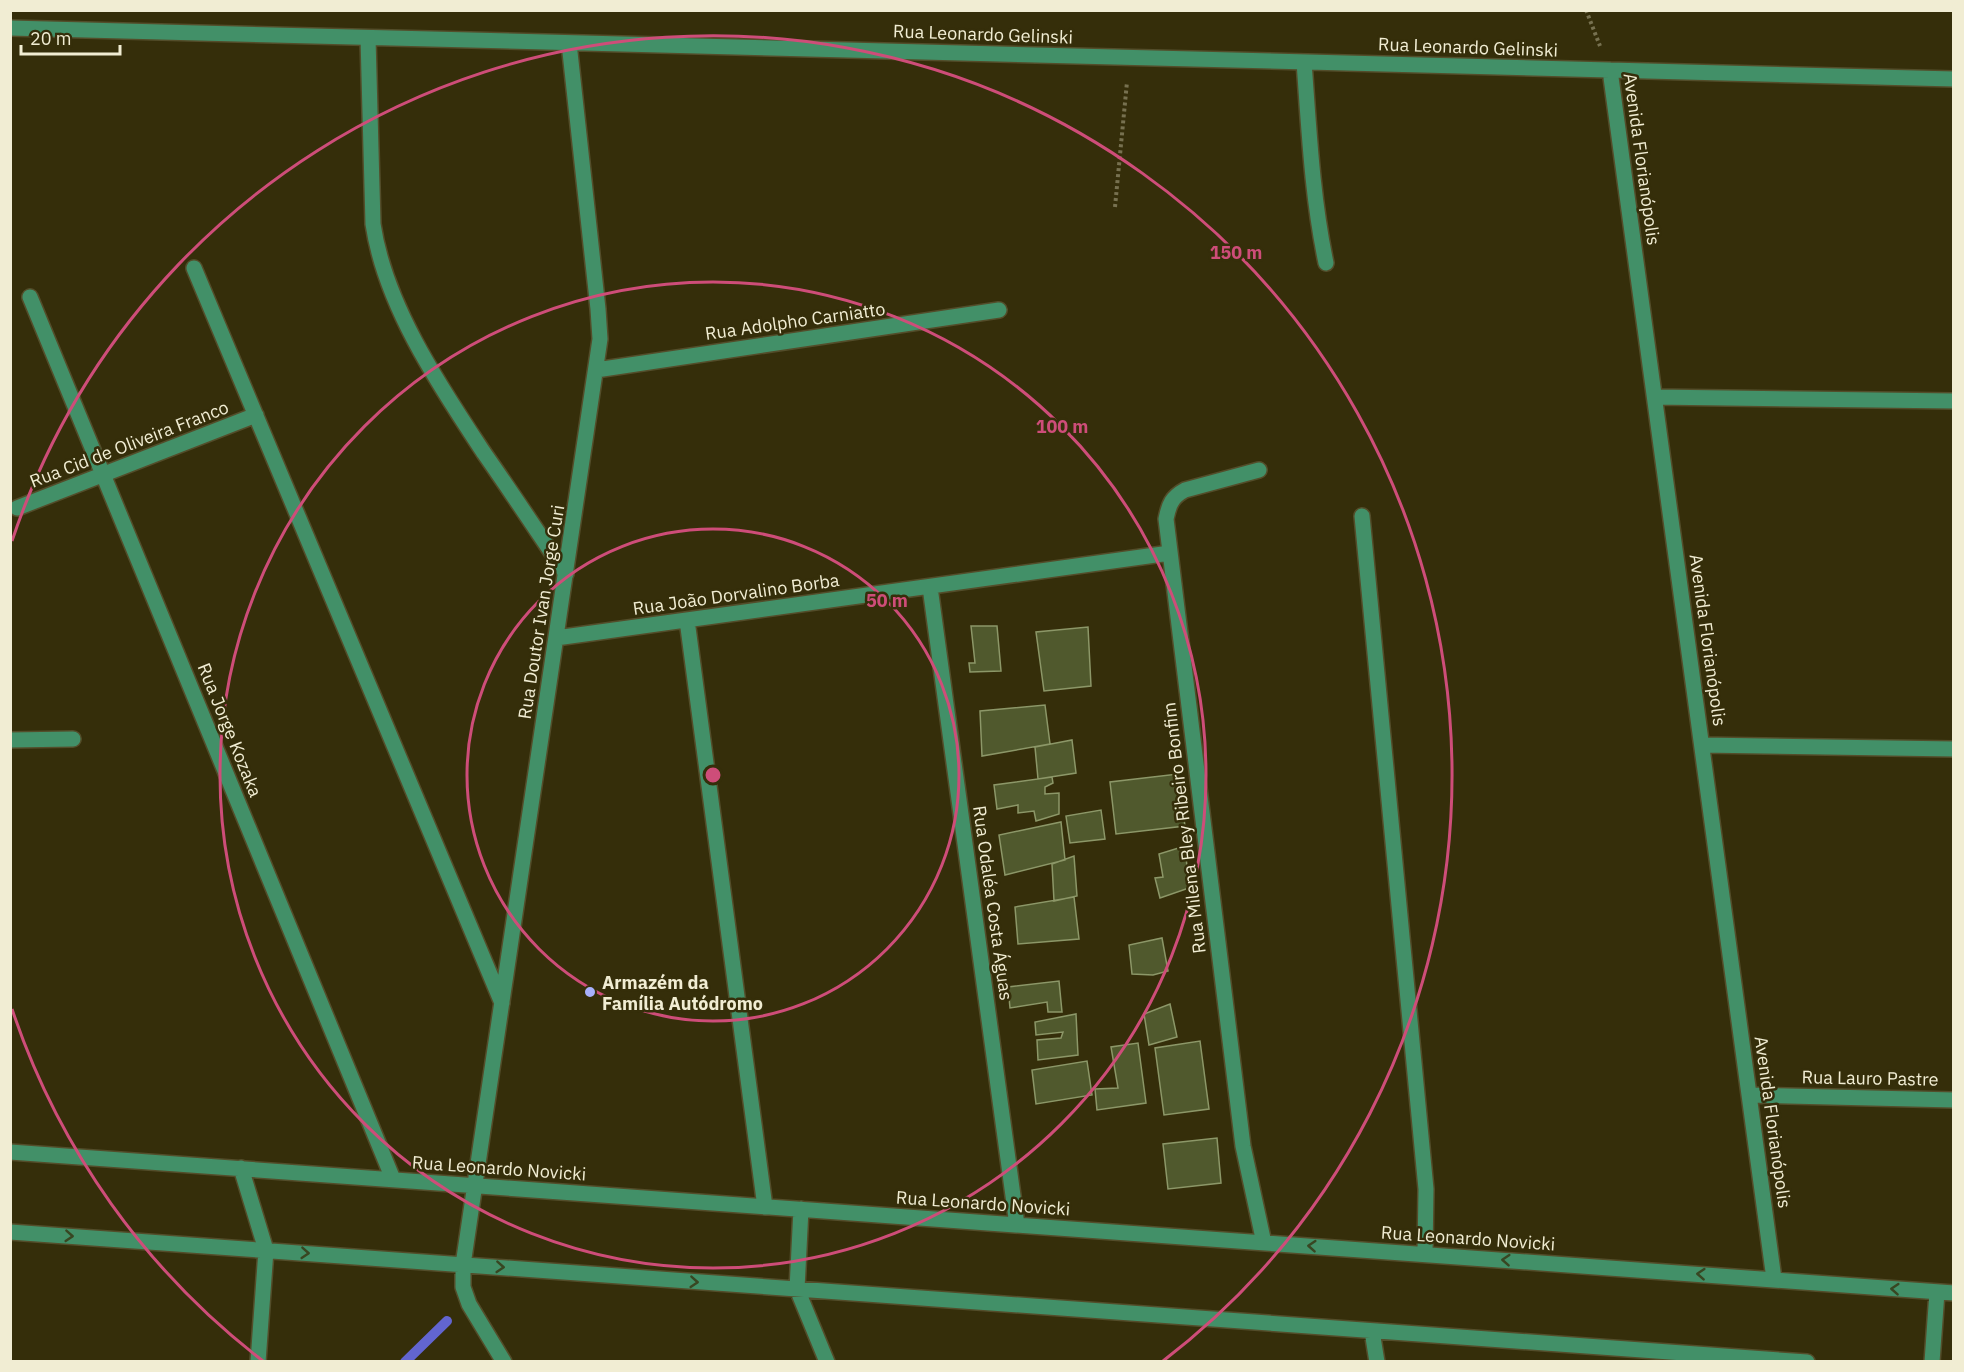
<svg xmlns="http://www.w3.org/2000/svg" width="1964" height="1372" font-family="'IBM Plex Sans',sans-serif">
	<rect width="100%" height="100%" fill="#352e0a"/>
	<g fill="none" stroke-linecap="round" stroke-linejoin="round">
		<path stroke="#6265d0" stroke-width="10" d="M405,1362L447,1321"/>
	</g>
	<path fill="#50592d" stroke="#8c9768" stroke-width="1.5" d="M971,626H997L1001,671L970,672L969,663H975Z
		M1088,627L1091,686L1044,691L1036,632Z
		M1045,705L1050,744L982,756L980,711Z
		M1072,740L1076,773L1038,779L1035,747Z
		M1178,774L1185,826L1116,834L1110,782Z
		M1052,777L1053,783L1045,787V794L1059,793V814L1036,821L1034,811L1018,813V805L997,809L994,785Z
		M1101,810L1105,839L1070,843L1066,816Z
		M1061,822L1065,860L1005,875L999,835Z
		M1185,846L1189,888L1160,898L1155,878L1163,877L1159,854Z
		M1074,856L1077,896L1054,901L1052,864Z
		M1074,897L1079,939L1018,944L1015,907Z
		M1162,938L1168,971L1153,975L1132,974L1129,945Z
		M1059,981L1062,1012H1048L1047,1002L1010,1008L1008,987Z
		M1170,1004L1177,1037L1149,1045L1144,1014Z
		M1076,1014L1078,1055L1038,1060L1037,1040L1061,1038L1063,1032L1036,1035L1035,1022Z
		M1200,1041L1209,1109L1164,1115L1155,1048Z
		M1138,1043L1146,1103L1097,1110L1095,1089L1118,1088L1111,1047Z
		M1087,1061L1092,1095L1036,1104L1032,1070Z
		M1217,1138L1221,1183L1168,1189L1163,1144Z"/>
	<g fill="none" stroke-linecap="round" stroke-linejoin="round">
		<defs>
			<path id="minor" d="M10,28L1954,79
				M368,38L373,224C385,305 439,385 484,453C512,493 539,534 566,574
				M1304,62C1309,129 1312,197 1326,263
				M1610,70L1774,1279
				M194,268L502,1003
				M30,297L393,1179
				M596,370L999,310
				M1655,397L1954,401
				M1259,470L1185,490C1172,497 1169,504 1166,519L1243,1146L1264,1243
				M17,508L256,415
				M1362,516L1426,1189L1425,1254
				M930,587L1017,1225
				M687,620L765,1207
				M556,638L1170,553
				M10,740L73,739
				M1702,745L1954,749
				M1749,1095L1954,1100
				M10,1152L1954,1293
				M241,1168L266,1250L258,1362
				M801,1209L797,1289L827,1362
				M10,1232L1807,1362
				M1372,1331L1377,1362
				M504,1362L469,1304L463,1287V1265L600,339L598,309L569,43
				M1932,1362L1937,1292"/>
		</defs>
		<use href="#minor" stroke="#534d2a" stroke-width="18"/>
		<path stroke="#777150" stroke-width="4" stroke-dasharray="3 3" stroke-linecap="butt" d="M1586,10L1600,46
			M1115,207L1127,82"/>
		<use href="#minor" stroke="#429068" stroke-width="15"/>
	</g>
	<defs><path id="oneway-chevron" d="M-2-3.5L2.5 0L-2 3.5" fill="none" stroke-width="1.6" stroke-linecap="round" stroke-linejoin="round" transform="scale(1.5)"/></defs>
	<g stroke="#384622">
		<use href="#oneway-chevron" transform="translate(69 1236) rotate(4)"/>
		<use href="#oneway-chevron" transform="translate(1312 1246) rotate(-176)"/>
		<use href="#oneway-chevron" transform="translate(305 1253) rotate(4)"/>
		<use href="#oneway-chevron" transform="translate(1506 1260) rotate(-176)"/>
		<use href="#oneway-chevron" transform="translate(500 1267) rotate(4)"/>
		<use href="#oneway-chevron" transform="translate(1701 1274) rotate(-176)"/>
		<use href="#oneway-chevron" transform="translate(694 1282) rotate(4)"/>
		<use href="#oneway-chevron" transform="translate(1895 1289) rotate(-176)"/>
	</g>
	<g fill="none" stroke="#ce4d79" stroke-width="3">
		<circle cx="713" cy="775" r="246"/>
		<circle cx="713" cy="775" r="493"/>
		<path d="M263 1361A739 739 0 0 1 12 1009M12 541A739 739 0 1 1 1163 1361"/>
	</g>
	<circle fill="#a8b0fc" stroke="#352e0a" stroke-width="2" cx="590" cy="992" r="6"/>
	<g text-anchor="middle" dominant-baseline="central" stroke-width="5" stroke-linejoin="round" paint-order="stroke">
		<g font-size="18" fill="#f1edd3" stroke="#352e0a">
			<text transform="translate(983 34) rotate(2)">Rua Leonardo Gelinski</text>
			<text transform="translate(1468 47) rotate(2)">Rua Leonardo Gelinski</text>
			<text transform="translate(1642 159) rotate(82)">Avenida Florianópolis</text>
			<text transform="translate(795 321) rotate(-8)">Rua Adolpho Carniatto</text>
			<text transform="translate(129 444) rotate(-21)">Rua Cid de Oliveira Franco</text>
			<text transform="translate(736 594) rotate(-8)">Rua João Dorvalino Borba</text>
			<text transform="translate(541 612) rotate(-81)">Rua Doutor Ivan Jorge Curi</text>
			<text transform="translate(1708 640) rotate(82)">Avenida Florianópolis</text>
			<text transform="translate(230 730) rotate(68)">Rua Jorge Kozaka</text>
			<text transform="translate(1184 828) rotate(-97)">Rua Milena Bley Ribeiro Bonfim</text>
			<text transform="translate(993 903) rotate(82)">Rua Odaléa Costa Águas</text>
			<text transform="translate(1870 1078) rotate(1)">Rua Lauro Pastre</text>
			<text transform="translate(1773 1122) rotate(82)">Avenida Florianópolis</text>
			<text transform="translate(499 1168) rotate(4)">Rua Leonardo Novicki</text>
			<text transform="translate(983 1203) rotate(4)">Rua Leonardo Novicki</text>
			<text transform="translate(1468 1238) rotate(4)">Rua Leonardo Novicki</text>
		</g>
		<g font-size="18" font-weight="bold" fill="#f1edd3" stroke="#352e0a" text-anchor="start">
			<text x="602" y="982">Armazém da<tspan x="602" dy="21">Família Autódromo</tspan></text>
		</g>
	</g>
	<circle cx="713" cy="775" r="9" fill="#ce4d79" stroke="#352e0a" stroke-width="3"/>
	<g font-size="18" text-anchor="middle" font-weight="bold" fill="#ce4d79" stroke="#352e0a" stroke-width="5" stroke-linejoin="round" paint-order="stroke">
		<text x="1236" y="259">150 m</text>
		<text x="1062" y="433">100 m</text>
		<text x="887" y="607">50 m</text>
	</g>
	<rect width="1964" height="1372" fill="none" stroke="#f1edd3" stroke-width="24"/>
	<path d="M21 45v9h99v-9" fill="none" stroke="#f1edd3" stroke-width="3"/>
	<text x="30" y="45" font-size="18" fill="#f1edd3" stroke="#352e0a" stroke-width="4.5" paint-order="stroke">20 m</text>
</svg>
